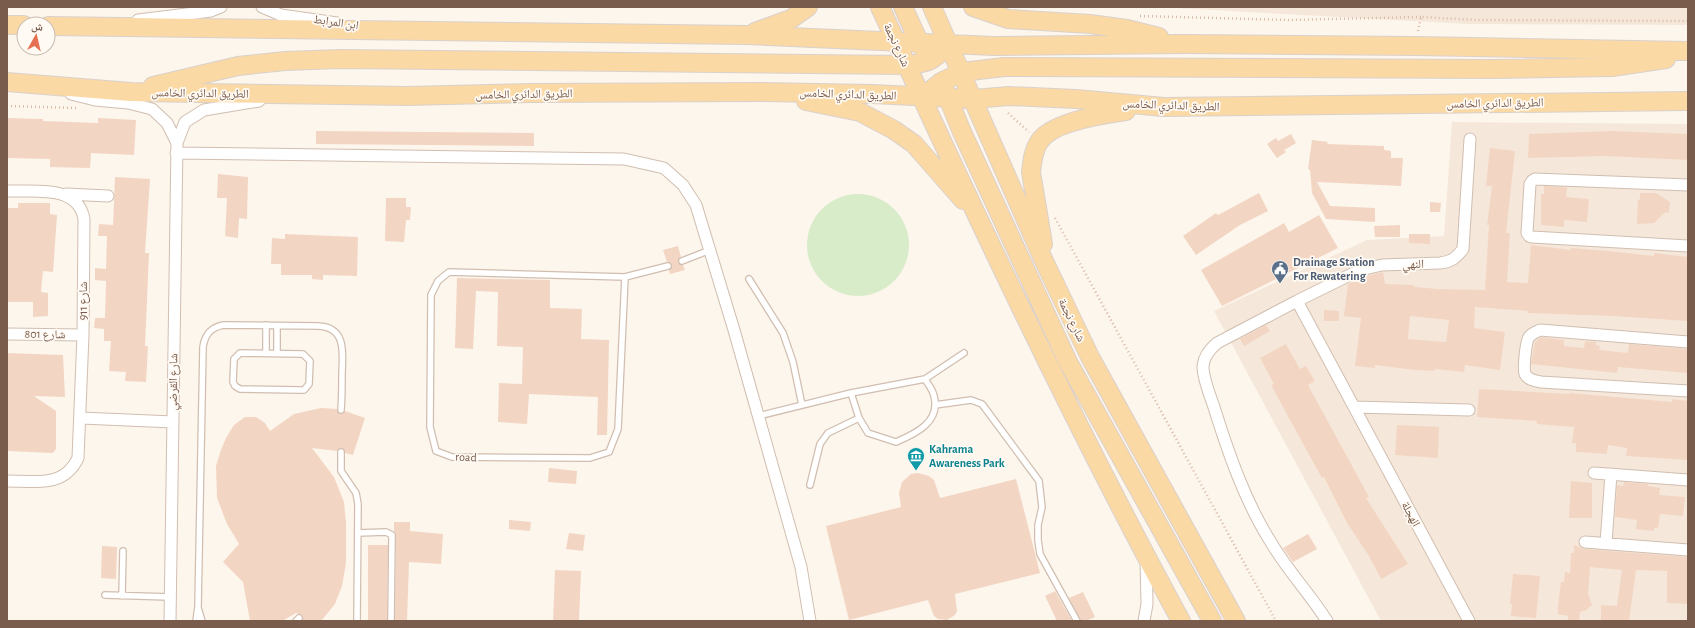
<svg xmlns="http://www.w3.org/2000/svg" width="1695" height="628" font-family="'Alegreya Sans','Noto Naskh Arabic',sans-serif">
	<rect width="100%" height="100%" fill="#fdf6ec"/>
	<path fill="#f5e8da" d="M1157,7H1688V25L1468,24Z
		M1452,122L1688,124V621H1381L1214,311L1367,240L1444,236Z"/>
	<path fill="#d8ecc9" d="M807 245a51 51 0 1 1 102 0a51 51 0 1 1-102 0Z"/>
	<path fill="#f3d5c3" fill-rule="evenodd" d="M7,118L43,119V121L98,123V118L136,120L134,155L91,153L90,168L50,167V159L7,158Z
		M316,131L534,133V146L316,144Z
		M1613,131L1688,134V160L1605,156L1528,158L1529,134Z
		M1291,134L1296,143L1284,150L1286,152L1277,158L1267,144L1276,138L1278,141Z
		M1312,140L1328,142L1327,144L1384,146V150L1391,151V158H1403L1401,186L1317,182L1330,206L1375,208V222L1326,219L1312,193L1310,170L1308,169Z
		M1490,148L1515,151L1506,233H1510L1507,282L1528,283L1531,245L1571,250V248L1608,251L1654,256V253L1688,257V321L1613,316L1528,313V311L1475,307L1474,328L1505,332L1500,370L1465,365L1464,372L1435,369L1434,371L1415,370L1375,365V368L1355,366L1361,318L1344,316L1348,284L1362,277L1383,272L1385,284L1414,285V287L1438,289L1485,290L1489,225H1487L1492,186H1486ZM1410,316L1449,320L1446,342L1408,339Z
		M218,174L248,177L247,219L239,218L238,238L225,236L227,198H217Z
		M115,177L150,179L145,253H149L145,346H148L146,382L125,381L126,372L109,371L111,341H104V329L94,328L95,318H105L106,281L95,280V268L106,269L107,236H98L99,224L113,225Z
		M1544,186L1567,187L1566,197L1589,199L1587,222L1564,220V227L1541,225V194H1544Z
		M1259,193L1268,211L1240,225L1196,255L1183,236L1216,213L1218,215Z
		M1640,193H1656L1670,202L1669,212L1664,213L1654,223L1637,224L1638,199L1640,200Z
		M386,198H406V207H411L410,220H406L404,242L385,241Z
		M1430,202L1441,203L1440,212H1430Z
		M18,203H50V214L57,215L53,272L43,271L41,292L48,293V316L33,317V302H7V208H18Z
		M1319,215L1338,248L1222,306L1201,270L1284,223L1289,232Z
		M1400,225V237H1375L1374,226Z
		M285,234L358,237L357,276L323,275V280L312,279V275H281V264H271L272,238L285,239Z
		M1409,234H1430V244L1409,243Z
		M678,246L681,257L678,262L683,265L685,270L670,274L669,270L672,265L667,262L663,250Z
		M457,278L550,280V308L582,309L581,339L609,340L607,435H597L598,397L529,394L527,424L498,422L499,383L522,384L523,347L497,346L498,292L476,291L473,349L455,348Z
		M1324,310L1339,311V321H1324Z
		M1266,325L1270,331L1244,346L1240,339Z
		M1541,337L1564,340V346L1584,348L1585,341L1596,342V345L1600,346L1599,350L1628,353L1629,344L1688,349V373L1618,367L1617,373L1531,364L1535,342Z
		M1286,344L1300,369L1306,366L1315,381L1308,385L1369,497L1366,498L1408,564L1381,579L1369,556L1347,523L1324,477L1322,478L1307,451L1271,385L1274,384L1260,358Z
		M7,353L63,355L65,397L34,396L56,411V449L53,453L7,451Z
		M1479,389L1570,394V393L1672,402L1673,399L1688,401V460L1626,456L1627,448L1608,445L1607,454L1576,452V443H1572L1574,427L1537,424V421L1477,417Z
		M321,408L337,409L340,414L345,411L365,418L353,455L345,453L341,448L337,451L312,448L334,477L344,502L346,523V563L342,586L335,604L321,621H302V615L296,613L282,621H250L243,582L223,562L239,544L227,524L217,498L216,466L221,450L226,438L234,425L245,417H256L265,423L270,431L294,414Z
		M1397,425L1439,427L1438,458L1395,455Z
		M549,468L577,471L576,484L548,482Z
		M918,473L929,476L934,480L940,498L1016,479L1040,573L955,594L957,611L955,615L947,620L938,619L934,616L928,600L849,620L826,526L901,507L899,493L902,482L911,474Z
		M1571,481L1592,483V518H1569Z
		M1624,482L1648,484V486L1660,488L1659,495L1685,497L1683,516L1660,514L1658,528H1654V531L1636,529L1637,520L1615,517L1617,485L1623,486Z
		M509,520L531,522L530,531L509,529Z
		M394,522H410V531L443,534L441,564L409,562L407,621H395L396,535L394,531Z
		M569,533L585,535L583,551L566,549Z
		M1308,534L1317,549L1293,562L1283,548Z
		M368,545H388L387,621H368Z
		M1574,545L1584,549L1688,557V604L1667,603V571L1636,570L1629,621H1601V605L1617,606L1622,570L1590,567L1588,594L1592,605L1586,610L1580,612L1579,621H1568V616L1558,614V606L1561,582H1564L1565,572L1570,573L1571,553H1574Z
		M102,546L117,547L116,579L101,578Z
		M555,570L581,571L579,621H553Z
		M1513,574L1540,576L1536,618L1511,616L1512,604H1510Z
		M1055,591L1072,621H1057L1045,596Z
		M1083,592L1095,617L1086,621H1081L1069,598Z"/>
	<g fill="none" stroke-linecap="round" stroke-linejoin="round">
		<defs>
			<path id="service" d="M682,261L710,250
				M625,277L618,429L609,452L590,458L452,457L436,451L430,427L431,295L438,281L449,272L625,277L668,266
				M749,279L783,333L793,362L802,405
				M240,353L303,354L310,361L309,384L304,390H299L240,389L235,386L233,382L234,359Z
				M266,353V325
				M277,353V326
				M925,379L964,353
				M935,405L971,400L982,404L1039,481L1042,507L1038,525V540L1040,554L1077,621
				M758,416L851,393L925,379C928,384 933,390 934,396C941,422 915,434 896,442L868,433L859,418L851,393
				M341,452V471L356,493L358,504L357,621
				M810,485L820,444L828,433L859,418
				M358,533L386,532L392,535L391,621
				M105,595L170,597
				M122,596L123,551
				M198,608L202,621
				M196,621L198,607L203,347C205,334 211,327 224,325L318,326C346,327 343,352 342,373C342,386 342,398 341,410
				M296,621L299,618"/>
			<path id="minor" d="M262,7L281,15L337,23
				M138,20L211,11L221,7
				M71,94L95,100L128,103L152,109L167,123L177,143
				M176,153L624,159L664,168L683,185L696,205L734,330L801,567L810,621
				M1688,185L1535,179L1532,181L1530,184L1527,233L1529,236L1532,237L1688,246
				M7,191C34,192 78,184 84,219L83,335L78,458C64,488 35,481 7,481
				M66,194L108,196
				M1297,301L1469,621
				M7,334L83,335
				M1688,342L1540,330C1536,332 1532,333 1529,337C1526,341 1523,368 1525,374C1528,380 1535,381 1541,382L1688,391
				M1354,407L1469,410
				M81,418L173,422
				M1594,473L1688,480
				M1585,542L1688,550
				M1606,543L1611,474
				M170,621L177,143L185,122L204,110L259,101
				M1144,621L1147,604L1146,560
				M1327,621C1310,594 1288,571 1272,544C1245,502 1228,452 1213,404C1209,393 1203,378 1203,366C1204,356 1210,349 1217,343L1297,301L1360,270L1382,265L1440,263C1451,262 1456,258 1463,249L1470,139"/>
			<path id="primary" d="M880,7C975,214 1072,421 1181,621
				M903,7L920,44L926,52
				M932,7L1044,261L1090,357L1236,621
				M973,7L1008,19L1090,24L1127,29L1159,37
				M7,25H24
				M48,26L746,35L994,46L1185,44L1416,46L1688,51
				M755,32L791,19L808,7
				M7,82L131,92L407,96L531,93L762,92L873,94L973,99L1009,96L1076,99L1164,107L1688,101
				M153,86L238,66L285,61L340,59L907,65C930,63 932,61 949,45
				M944,88L962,132L1068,362L1212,621
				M922,97L941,82L962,72L1004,67L1493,69L1612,67L1666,59
				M806,101L860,112L894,130L914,144L963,200
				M1043,244L1031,172C1032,163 1033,151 1039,142C1051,122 1104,114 1126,111"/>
		</defs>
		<use href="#service" stroke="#d1beb0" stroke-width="8"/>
		<use href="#minor" stroke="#d1beb0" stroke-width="13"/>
		<use href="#primary" stroke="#dad1cd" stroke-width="20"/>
		<path stroke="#d9b8a5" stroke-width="2.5" stroke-dasharray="1 3" stroke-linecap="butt" d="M1140,16L1289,20L1421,17
			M1418,31L1421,17L1478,20L1688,21
			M7,106L76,108
			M1008,113L1029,132
			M1055,218L1276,621"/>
		<use href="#service" stroke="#fff" stroke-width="5.5"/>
		<use href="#minor" stroke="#fff" stroke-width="11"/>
		<use href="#primary" stroke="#fbd9a5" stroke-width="18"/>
	</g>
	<defs>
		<symbol id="civic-pin" viewBox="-11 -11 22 30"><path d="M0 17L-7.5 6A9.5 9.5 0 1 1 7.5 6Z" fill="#5c6f8a" stroke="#fffaf3"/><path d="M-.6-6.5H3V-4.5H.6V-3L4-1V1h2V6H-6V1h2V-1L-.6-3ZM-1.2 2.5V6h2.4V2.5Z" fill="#fff"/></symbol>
		<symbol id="museum-pin" viewBox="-11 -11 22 30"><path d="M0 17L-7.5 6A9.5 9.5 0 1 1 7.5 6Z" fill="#0f9aa8" stroke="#fffaf3"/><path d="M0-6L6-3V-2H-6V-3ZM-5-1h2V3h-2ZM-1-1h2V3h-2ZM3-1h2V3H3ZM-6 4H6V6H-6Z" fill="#fff"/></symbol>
	</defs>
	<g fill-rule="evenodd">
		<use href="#civic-pin" x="1270" y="259" width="20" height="27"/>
		<use href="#museum-pin" x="906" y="446" width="20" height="27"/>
	</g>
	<g text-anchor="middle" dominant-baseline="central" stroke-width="3.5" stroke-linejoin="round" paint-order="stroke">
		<g font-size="12" fill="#7a5c4d" stroke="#fffaf3">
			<text transform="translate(336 22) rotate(8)">ابن المرابط</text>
			<text transform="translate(897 45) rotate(65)">شارع نجمة</text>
			<text transform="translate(200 93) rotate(1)">الطريق الدائري الخامس</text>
			<text transform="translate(524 94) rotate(-1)">الطريق الدائري الخامس</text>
			<text transform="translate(848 94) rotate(2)">الطريق الدائري الخامس</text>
			<text transform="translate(1495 103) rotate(-1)">الطريق الدائري الخامس</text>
			<text transform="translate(1171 105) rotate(2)">الطريق الدائري الخامس</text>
			<text transform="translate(1413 264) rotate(-2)">النهي</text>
			<text transform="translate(83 301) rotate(-90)">شارع 911</text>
			<text transform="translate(1072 320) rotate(64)">شارع نجمة</text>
			<text transform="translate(45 334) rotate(1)">شارع 801</text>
			<text transform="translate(173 382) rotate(-89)">شارع القرضي</text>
			<text transform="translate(466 457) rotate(2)">road</text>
			<text transform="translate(1411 514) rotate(62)">الهجلة</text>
		</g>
		<g font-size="12" font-weight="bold" fill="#4e5e75" stroke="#fffaf3" text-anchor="start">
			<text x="1293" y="262">Drainage Station<tspan x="1293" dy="14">For Rewatering</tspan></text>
		</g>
		<g font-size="12" font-weight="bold" fill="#0d838f" stroke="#fffaf3" text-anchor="start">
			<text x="929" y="449">Kahrama<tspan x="929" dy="14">Awareness Park</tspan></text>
		</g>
	</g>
	<rect width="1695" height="628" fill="none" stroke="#7a5c4d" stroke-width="16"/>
	<g transform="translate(36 36) rotate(8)"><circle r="19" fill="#fffaf3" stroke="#cabbb1"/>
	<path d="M0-3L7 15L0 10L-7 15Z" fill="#e76f51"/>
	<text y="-6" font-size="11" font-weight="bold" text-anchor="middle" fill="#7a5c4d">ش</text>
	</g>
</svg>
